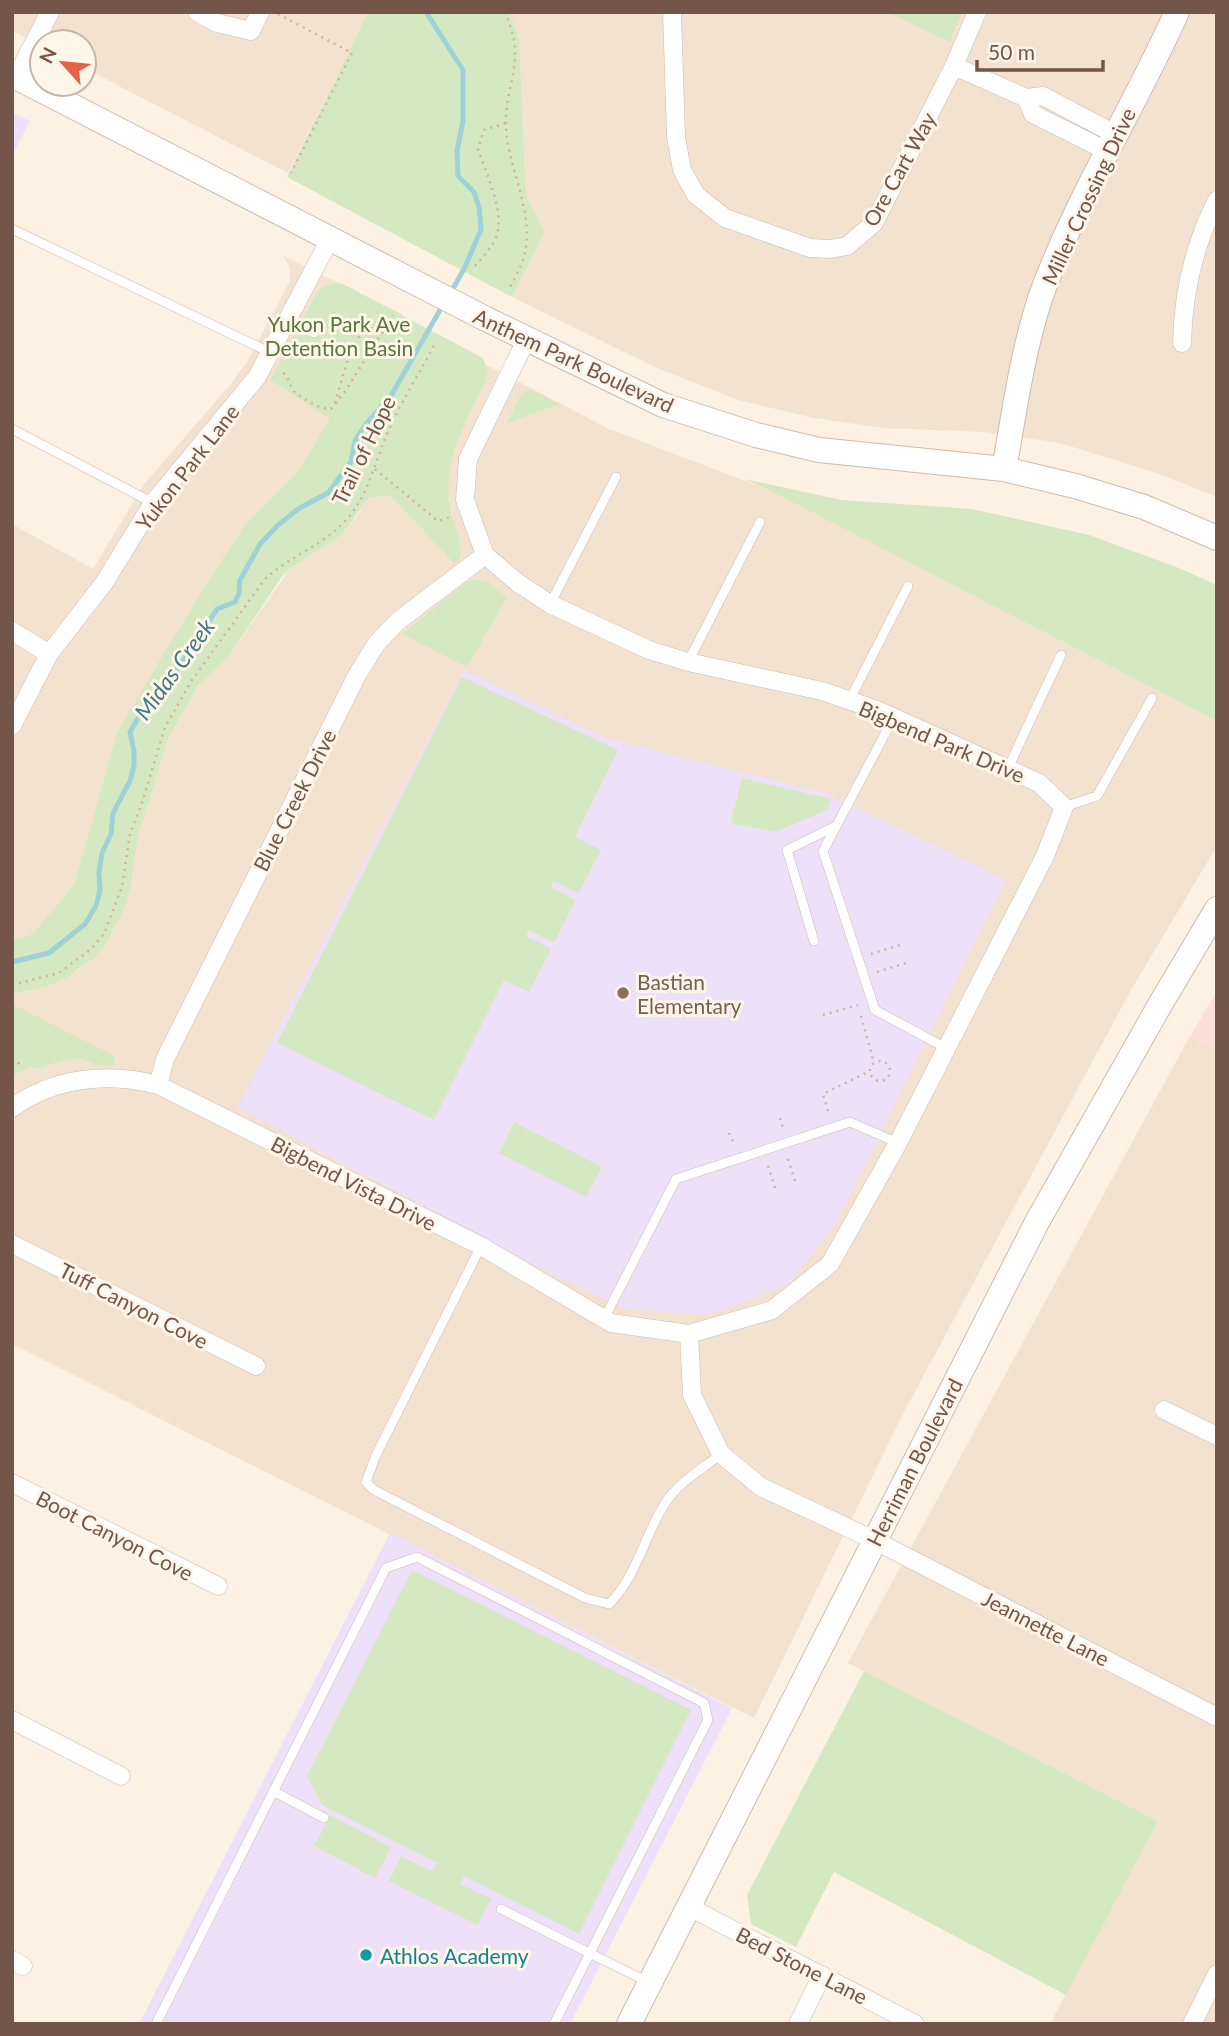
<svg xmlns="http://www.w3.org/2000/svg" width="1229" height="2036" font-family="Lato,sans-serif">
	<rect width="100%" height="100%" fill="#fcf1e3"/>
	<path fill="#f4e2d1" d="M12,12H368L288,173L84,68V42H42V46L12,31Z
		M509,12H1217V497L1160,474L1060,443L985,432L883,428L814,418L738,400L659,369L512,297L545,232L526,195L519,38Z
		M283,256L402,314L299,470L245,524L175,634L117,732L74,885L31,935L12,940V524L93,569L144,484L230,385L247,362L290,281V267Z
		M483,363L609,429L769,490L1217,715V846L1131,990L904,1412L754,1718L12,1344V994L46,987L80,969L106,944L124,910L131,886L138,837L168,739L198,686L229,656L285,576V572L342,535L357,516L415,415Z
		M1189,1038L1217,1050V2024H1050L1158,1821L848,1663Z"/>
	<path fill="#fcdfd6" d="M1217,991V1050L1189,1038Z"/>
	<path fill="#eee0f8" d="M12,113L30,121L12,156Z
		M464,670L606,738L825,793L1006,880L836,1223L789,1284L710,1315L625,1309L552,1274L237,1107Z
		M390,1533L732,1708L570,2024H139Z"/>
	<path fill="#d4e9c1" d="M368,12H509L519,38L526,195L545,232L512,297L287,177Z
		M887,12H962L950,42Z
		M337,283L343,284L483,358L488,374L486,381C466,420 444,458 449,503C452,523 465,542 459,561L454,563L390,495L368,498L342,535L285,572L229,656L198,686L168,739L138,837L131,886L124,910L106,944L94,958L66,978L46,987L12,994V940L31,935L74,885L117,732L175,634L245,524L299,470L330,419L270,380L318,291L324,286Z
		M532,390L560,404L507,423L522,393Z
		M744,479L842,500L972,509L1089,535L1179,568L1217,585V721L769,490Z
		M476,579L488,582L507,598L467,667L402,634L466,582Z
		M462,677L618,750L575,837L601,850L579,893L553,881L551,887L576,900L554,943L529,930L526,936L551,949L529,992L504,980L434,1120L277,1043Z
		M742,778L831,799L827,810L775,832L731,823Z
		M12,1004L115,1056L114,1065H96L83,1059H77L49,1064L40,1069L30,1067L12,1076Z
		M514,1122L602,1167L586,1197L499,1153Z
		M412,1570L691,1710L579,1934L464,1876L460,1884L491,1899L478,1925L389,1881L401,1856L432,1871L437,1863L322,1805L307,1776Z
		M864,1671L1158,1821L1066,1995L834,1872L796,1947L751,1924L747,1895Z
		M330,1815L391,1847L375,1878L314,1846Z"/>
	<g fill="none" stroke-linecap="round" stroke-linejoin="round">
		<path stroke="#9ed2d7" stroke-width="5" d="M426,12L463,70V121L457,151L458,176L474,192L479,207L481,230L464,269L451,292
			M12,962L49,953L85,924L96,906L100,890L99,873L102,853L111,834L113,813L130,781L134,765V751L130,732C137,720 142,709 155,703L217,609L235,602L239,593L240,580L260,544L278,525L298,509L328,493L351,462L355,441L366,424L391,396L444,303"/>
		<defs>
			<path id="lane" d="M12,229L271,353
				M289,320L314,333
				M12,429L153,503
				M550,604L616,477
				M688,662L760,522
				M849,701L908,586
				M894,717L823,851L875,1010L946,1048
				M1008,768L1061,655
				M1064,807L1097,796L1152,698
				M814,941L787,850L836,826
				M481,1246L376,1455L366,1482L374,1490L585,1598L609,1604C636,1578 644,1537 664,1505C677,1483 701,1470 721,1454
				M604,1319L676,1179L850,1122L898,1143
				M273,1791L324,1818
				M501,1909L650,1983
				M156,2024L386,1568L417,1557L704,1703L708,1720L554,2024"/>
			<path id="street" d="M197,12L217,23L251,31L260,12
				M672,12L676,137L682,170L696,195L725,218L810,248L830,249L847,246L874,223L954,66L977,12
				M954,66L1026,98L1043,96L1115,134
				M16,77L50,12
				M1026,98L1033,114L1107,151
				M1182,343C1183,292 1194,245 1217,200
				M12,631L49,654
				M12,726L49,654L104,583L153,503L257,377L330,239
				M158,1085L165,1059L357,675L377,643L398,621L485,555
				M12,1108C54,1077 109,1072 158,1085L481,1246L611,1323L689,1334L772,1310L830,1264L898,1143L1045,856L1064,807L1039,783L877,710L822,691L688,662L649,650L550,604L518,583L485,555L465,500L468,459L526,340
				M12,1244L256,1366
				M689,1334L692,1395L721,1454L761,1487L874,1540L1217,1717
				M1164,1410L1217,1436
				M12,1483L218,1586
				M12,1720L121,1776
				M689,1907L915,2024
				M12,1960L23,1966
				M798,2024L822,1975
				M1192,2024L1217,1974"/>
			<path id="secondary" d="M12,75L418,284
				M486,319L663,405L756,435L819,450L1004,469L1075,486L1144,507L1217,538
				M1004,469C1015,409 1024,339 1046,282C1083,188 1136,103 1177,12
				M629,2024L1037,1222L1161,1003L1217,909"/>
		</defs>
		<use href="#lane" stroke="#cfb9ac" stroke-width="10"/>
		<use href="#street" stroke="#cfb9ac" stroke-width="19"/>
		<use href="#secondary" stroke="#d2b9aa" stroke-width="26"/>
		<path stroke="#d6b09e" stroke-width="2.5" stroke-dasharray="2 5" stroke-linecap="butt" d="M505,12C510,25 516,39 515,54C515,77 505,99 506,123C506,170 540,218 521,265C518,273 513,281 509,289
			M278,14L352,53L291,173
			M475,266C482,257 490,250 495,240C507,215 486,174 478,149L484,130L506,123
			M283,373C290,378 289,386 295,392C304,400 320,409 331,409L346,390L393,315
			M335,403L350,352L359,339L358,328
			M375,469L438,521L453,516
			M871,954L900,945
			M877,972L906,963
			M12,985L59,973L91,949L104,934L122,887L130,833L142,803L165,727L192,680L265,579C290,556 324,545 347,519C364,500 371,476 380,452C393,414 417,378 436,342
			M823,1015L858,1005
			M861,1016L874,1063
			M12,1059L18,1062L21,1068
			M870 1071a10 10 0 1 1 20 0a10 10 0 1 1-20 0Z
			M828,1111L823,1094L870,1071
			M780,1118L783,1128
			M729,1133L734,1144
			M788,1159L795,1181
			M768,1166L775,1188"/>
		<use href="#lane" stroke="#fff" stroke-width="9"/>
		<use href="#street" stroke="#fff" stroke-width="18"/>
		<use href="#secondary" stroke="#fff" stroke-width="24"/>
		<defs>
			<path id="secondary-bridge" d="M418,284L486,319"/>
		</defs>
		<use href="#secondary-bridge" stroke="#d2b9aa" stroke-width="26" stroke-linecap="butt"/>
		<use href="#secondary-bridge" stroke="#fff" stroke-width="24"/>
	</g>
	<circle fill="#8d6e63" stroke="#fff5e9" stroke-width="2.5" cx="623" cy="993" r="7"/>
	<circle fill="#0f9aa8" stroke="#fff5e9" stroke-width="2.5" cx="366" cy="1955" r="7"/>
	<g text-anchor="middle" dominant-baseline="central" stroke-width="6" stroke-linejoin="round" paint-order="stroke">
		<g font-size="21" fill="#745549" stroke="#fff5e9">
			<text transform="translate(899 169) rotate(-61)">Ore Cart Way</text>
			<text transform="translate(1088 196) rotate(-65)">Miller Crossing Drive</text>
			<text transform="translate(574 360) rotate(25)">Anthem Park Boulevard</text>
			<text transform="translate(363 450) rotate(-64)">Trail of Hope</text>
			<text transform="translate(187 467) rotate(-52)">Yukon Park Lane</text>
			<text transform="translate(942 741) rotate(23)">Bigbend Park Drive</text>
			<text transform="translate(294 800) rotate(-63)">Blue Creek Drive</text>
			<text transform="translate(354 1183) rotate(27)">Bigbend Vista Drive</text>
			<text transform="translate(134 1305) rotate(27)">Tuff Canyon Cove</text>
			<text transform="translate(914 1462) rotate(-63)">Herriman Boulevard</text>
			<text transform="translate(115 1535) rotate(27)">Boot Canyon Cove</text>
			<text transform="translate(1046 1628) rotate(27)">Jeannette Lane</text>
			<text transform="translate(802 1965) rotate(27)">Bed Stone Lane</text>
		</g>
		<g font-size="21" fill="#557941" stroke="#fff5e9">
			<text x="339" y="323">Yukon Park Ave<tspan x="339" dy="24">Detention Basin</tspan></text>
		</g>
		<g font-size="21" fill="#785e54" stroke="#fff5e9" text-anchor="start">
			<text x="637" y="981">Bastian<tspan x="637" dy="24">Elementary</tspan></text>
		</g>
		<g font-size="21" fill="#0d838f" stroke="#fff5e9" text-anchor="start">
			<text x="380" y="1955">Athlos Academy</text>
		</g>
		<g font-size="23" font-style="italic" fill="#407a80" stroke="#fff5e9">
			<text transform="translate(174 669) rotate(-54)">Midas Creek</text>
		</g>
	</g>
	<rect width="1229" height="2036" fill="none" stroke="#745549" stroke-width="28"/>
	<g transform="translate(63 63) rotate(297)"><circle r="33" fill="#fff5e9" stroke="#c7b5a9" stroke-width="2"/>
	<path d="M0-5L12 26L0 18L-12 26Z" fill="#e66148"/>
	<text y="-10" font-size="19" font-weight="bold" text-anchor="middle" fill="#745549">N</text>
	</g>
	<path d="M977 60v10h126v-10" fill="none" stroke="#745549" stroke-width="3.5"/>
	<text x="988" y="60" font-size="21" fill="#745549" stroke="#fff5e9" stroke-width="5" paint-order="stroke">50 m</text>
</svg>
